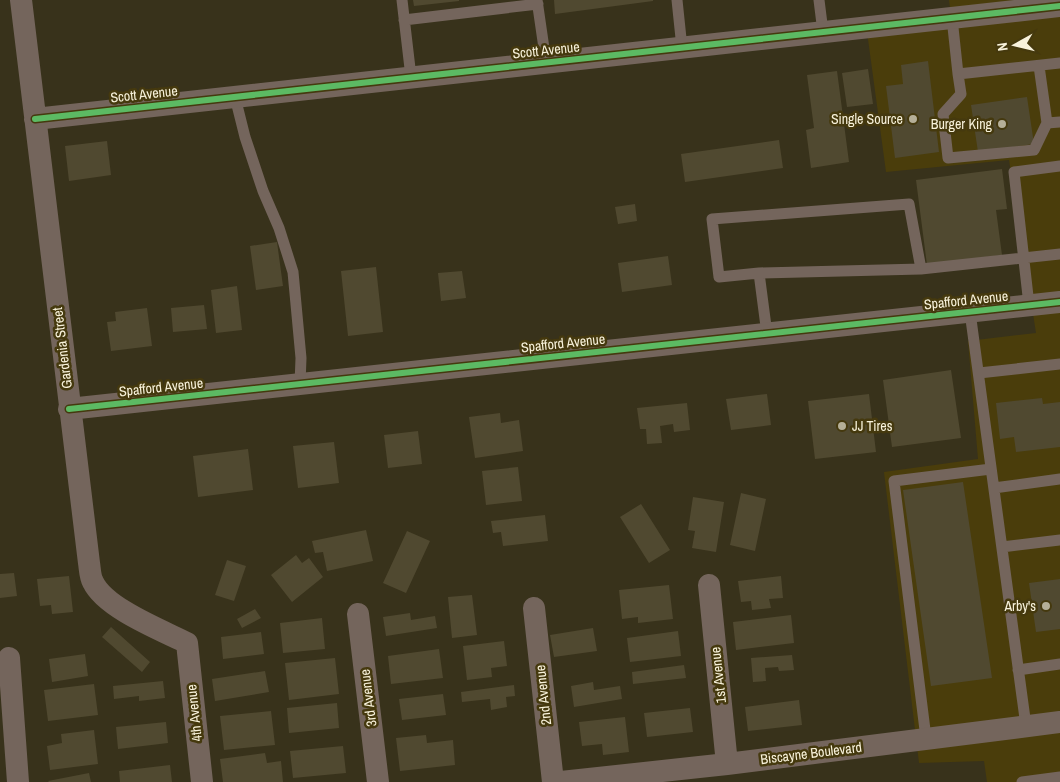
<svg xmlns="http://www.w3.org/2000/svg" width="1060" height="782" font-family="'Archivo Narrow',sans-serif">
	<rect width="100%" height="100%" fill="#38321b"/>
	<path fill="#4a3d0b" d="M949,0H1060V782H987L984,761L919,763L884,472L978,459L968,341L1036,333L1009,160L886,172L865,17L950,8Z"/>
	<path fill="#504930" d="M413,0H459V1L414,6Z
		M554,0H653V1L555,14Z
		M928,61L939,152L895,158L886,86L903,84L901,65Z
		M868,69L873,104L847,107L842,73Z
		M837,71L849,162L811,168L806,130L814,128L807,75Z
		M1027,97L1034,144L978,152L971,105Z
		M779,140L783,168L685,182L681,154Z
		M107,141L111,175L69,181L65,146Z
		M1002,169L1007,209L996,210L1002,255L927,265L916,180Z
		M635,204L637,221L618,224L615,207Z
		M277,242L283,286L256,290L250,246Z
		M668,256L672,285L622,292L618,263Z
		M376,267L383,332L348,336L341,271Z
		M462,271L466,298L441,301L438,273Z
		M237,286L242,330L216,333L211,290Z
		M204,305L207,329L173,332L171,308Z
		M147,308L152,346L111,351L107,322L116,321L115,312Z
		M951,370L961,438L892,447L883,380Z
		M767,394L771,425L731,430L726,399Z
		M869,394L876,452L815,459L808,401Z
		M1042,398L1043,404L1060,402V447L1016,452L1014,437L1000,439L996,403Z
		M687,403L690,430L674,432L673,424L660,426L662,443L647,444L646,429H640L637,408Z
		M500,413L501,423L519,420L523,451L475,458L469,417Z
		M418,431L422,464L388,468L384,435Z
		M334,442L339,483L298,488L293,446Z
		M248,449L253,490L198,497L193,456Z
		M518,467L522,501L486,505L482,471Z
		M963,482L992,678L931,686L903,490Z
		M741,493L766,499L755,551L730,545Z
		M693,497L724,502L716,552L692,548L695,531L688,530Z
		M641,504L670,550L649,563L620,517Z
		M545,515L548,541L503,546L501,532L493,533L491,521Z
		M366,530L373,561L327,571L323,552L315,553L312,541Z
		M407,531L430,541L406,593L383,583Z
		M296,555L302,563L309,558L323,577L292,602L271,575Z
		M227,560L246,566L234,601L215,595Z
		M14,573L17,596L0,598V574Z
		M69,576L73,612L52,614L51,605L40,606L37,579Z
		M781,576L783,598L769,599L771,608L752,610L751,601L741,602L738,581Z
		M1060,579V629L1036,632L1029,583Z
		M669,585L673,619L638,623V617L622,619L619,590Z
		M472,595L477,635L452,638L448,597Z
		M255,609L261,618L242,628L237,619Z
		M410,613L411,620L435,616L437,628L386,636L383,617Z
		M791,615L794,643L736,650L733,622Z
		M322,618L325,649L283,653L280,623Z
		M111,627L150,662L142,672L102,637Z
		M593,628L597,651L554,657L550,635Z
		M678,631L681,656L630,662L627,638Z
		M261,632L264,654L223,659L221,637Z
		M504,641L507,666L491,668L492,677L467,680L463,646Z
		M439,649L443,678L391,684L388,656Z
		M85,654L88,676L52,682L49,659Z
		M792,655L794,670L779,671L778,667L765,668L766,681L753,682L751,658Z
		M335,658L339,694L289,700L285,663Z
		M684,665L686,678L633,684L632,672Z
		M265,671L269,692L215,701L212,679Z
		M163,681L165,698L139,701V696L114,699L113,686Z
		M593,682L594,690L620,686L622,699L574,707L571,686Z
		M94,684L98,715L48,721L44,690Z
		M514,685L515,696L506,697L507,707L491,710L490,699L462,702L461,692Z
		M443,694L446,715L402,720L399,699Z
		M799,700L802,725L748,731L745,707Z
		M337,703L339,728L289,733L287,708Z
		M690,708L693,732L647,737L644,713Z
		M271,711L275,745L224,750L220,716Z
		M625,717L629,752L603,755L602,744L582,746L579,722Z
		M166,722L168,743L118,749L116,727Z
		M94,730L98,764L50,770L47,746L62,743L61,734Z
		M426,735L427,743L453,740L455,765L400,771L396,738Z
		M343,746L346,773L293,778L290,751Z
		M265,753L267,763L281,761L283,782H223L220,759Z
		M170,765L172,782H120L119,771Z
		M89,773L91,782H49L48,781Z"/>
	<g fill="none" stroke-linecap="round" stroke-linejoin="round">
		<path stroke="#74655c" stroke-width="11" d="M402,0L411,77
			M537,0L546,62
			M677,0L682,48
			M819,0L823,32
			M952,18L958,74L1060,63
			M404,20L538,4
			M1039,66L1047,123L1060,122
			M958,74L961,94L943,114L948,158L1034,150L1047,123
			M235,97L245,137L263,191L279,228L293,272L301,358L300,384
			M759,273L921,269
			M1029,305L1014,172L1060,166
			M970,312L1026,726
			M767,334L759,273L719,277L712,219L909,204L921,269L1060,254
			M979,373L1060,364
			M994,488L1060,479
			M1002,547L1060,540
			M1018,670L1060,664
			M926,738L894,481L991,469
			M1022,782L1060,777"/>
		<path stroke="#74655c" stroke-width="22" d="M21,0L89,563C90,569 90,577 93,582C105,608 161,630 187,643L202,782
			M35,119L1060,6
			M69,409L1060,302
			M709,585L727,764
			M534,608L553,782
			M358,614L378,782
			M9,658L18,782
			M561,782L727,764L1060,722"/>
		<defs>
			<path id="cycleway" d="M35,119L1060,6
				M69,409L1060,302"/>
		</defs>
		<use href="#cycleway" stroke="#45390e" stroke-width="9"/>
		<use href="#cycleway" stroke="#5cba63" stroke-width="6"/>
	</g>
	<g fill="#b5af98" stroke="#45390e" stroke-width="2">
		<circle cx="913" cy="119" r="5"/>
		<circle cx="1002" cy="124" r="5"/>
		<circle cx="842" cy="426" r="5"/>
		<circle cx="1046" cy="606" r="5"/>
	</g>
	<g text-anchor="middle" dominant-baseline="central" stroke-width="5" stroke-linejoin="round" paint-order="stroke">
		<g font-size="14" fill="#f8f2db" stroke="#45390e">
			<text transform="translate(546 50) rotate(-6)">Scott Avenue</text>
			<text transform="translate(144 94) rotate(-6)">Scott Avenue</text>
			<text transform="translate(966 300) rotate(-6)">Spafford Avenue</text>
			<text transform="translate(563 343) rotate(-6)">Spafford Avenue</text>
			<text transform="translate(62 348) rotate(-97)">Gardenia Street</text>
			<text transform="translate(161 387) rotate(-6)">Spafford Avenue</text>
			<text transform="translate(718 675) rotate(-96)">1st Avenue</text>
			<text transform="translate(543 695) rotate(-96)">2nd Avenue</text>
			<text transform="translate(368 698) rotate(-97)">3rd Avenue</text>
			<text transform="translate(194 713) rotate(-96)">4th Avenue</text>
			<text transform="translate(811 753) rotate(-7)">Biscayne Boulevard</text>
		</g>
		<g font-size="14" fill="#f8f2db" stroke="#45390e" text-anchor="end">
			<text x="903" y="119">Single Source</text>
			<text x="992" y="124">Burger King</text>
			<text x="852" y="426" text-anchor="start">JJ Tires</text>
			<text x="1036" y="606">Arby's</text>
		</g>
	</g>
	<g transform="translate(1015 45) rotate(262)" stroke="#45390e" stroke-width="4" paint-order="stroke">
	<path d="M0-4L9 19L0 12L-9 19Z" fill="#f8f2db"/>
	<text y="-8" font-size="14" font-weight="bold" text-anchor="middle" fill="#f8f2db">N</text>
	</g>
</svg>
